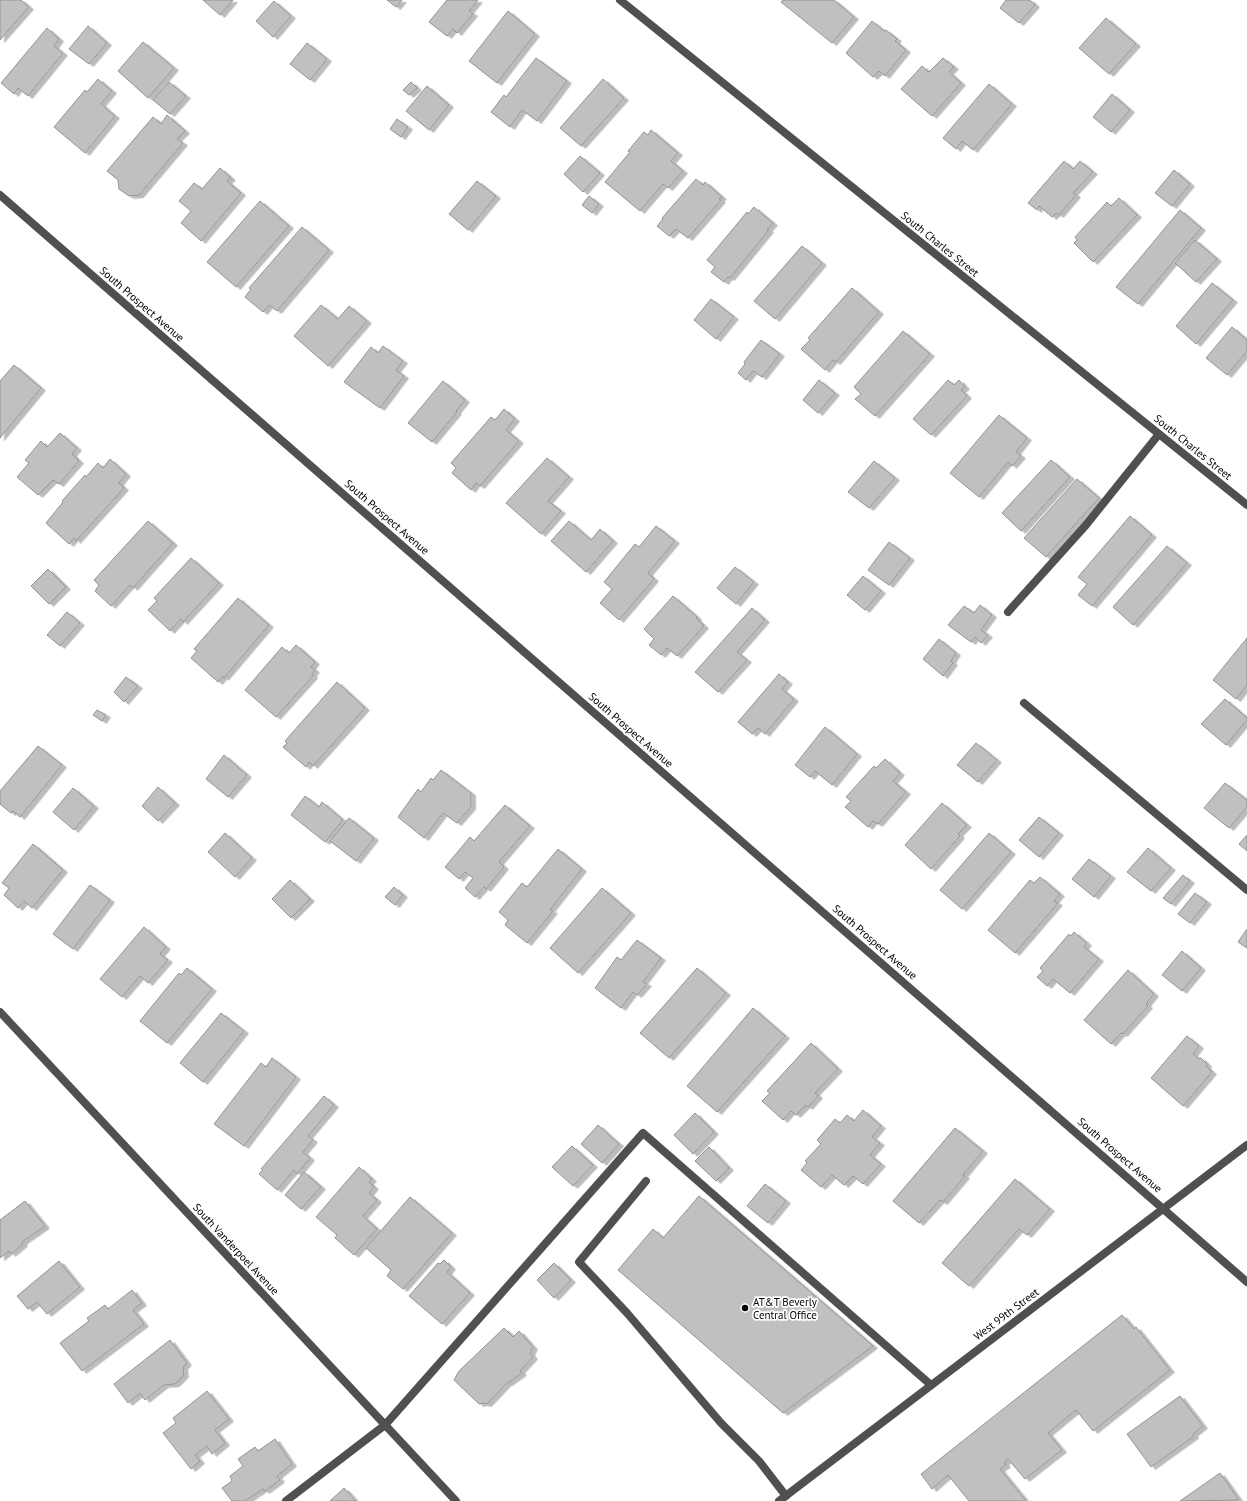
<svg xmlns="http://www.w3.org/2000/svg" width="1247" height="1501" font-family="'PT Sans',sans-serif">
	<defs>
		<filter id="shadow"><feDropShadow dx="4.5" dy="2.5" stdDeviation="0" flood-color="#0004"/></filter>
	</defs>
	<rect width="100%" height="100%" fill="#fff"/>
	<path fill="#c0c0c0" stroke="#949494" filter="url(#shadow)" d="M0,0H21L29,7L0,40Z
		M203,0H233L220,15Z
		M387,0H402L396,7Z
		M447,0H478L469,11L473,14L457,33L453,29L447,36L429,22Z
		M783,0H834L854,17L832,43L781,2Z
		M1006,0H1030L1035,5L1019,23L1000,8Z
		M274,1L291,16L273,37L256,21Z
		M508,11L535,34L497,83L469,61Z
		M1106,18L1136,44L1109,74L1079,48Z
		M872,21L884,31L886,30L897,39L895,41L906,50L885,76L879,71L873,77L846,53Z
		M88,26L107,43L89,64L69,49Z
		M47,28L59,39L54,46L63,53L28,96L18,88L14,94L1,83Z
		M143,42L174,68L148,98L118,71Z
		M307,43L327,59L310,80L290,64Z
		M536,58L567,81L537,121L522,110L510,127L491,112L504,95L506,97Z
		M943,58L954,67L949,72L961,83L932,116L901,89L922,66L929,72Z
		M98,79L112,91L101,104L115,116L85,153L54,127L85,90L87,92Z
		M603,79L624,98L581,146L560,128Z
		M169,82L186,96L170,114L153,100Z
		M411,82L417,88L409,95L403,90Z
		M989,84L1012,104L973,150L962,141L956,149L943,138Z
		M427,86L449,105L429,130L406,111Z
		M1112,94L1130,110L1111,132L1093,117Z
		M167,115L185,131L177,139L183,143L139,195L129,196L119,189L118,180L107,171L153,117L161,124Z
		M397,119L408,127L401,137L390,129Z
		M651,130L678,153L671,161L683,171L668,188L663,184L640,211L605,182L630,152L628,151L644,132L648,135Z
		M580,156L600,173L583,192L564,174Z
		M1064,161L1073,169L1080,161L1093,172L1073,193L1076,195L1059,215L1056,213L1052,217L1039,206L1037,210L1028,203Z
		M220,168L231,178L227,181L241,193L201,241L181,223L191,211L179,201L194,183L202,189Z
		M1174,170L1190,184L1172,206L1155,193Z
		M696,179L703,185L705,182L722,197L719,199L721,200L688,238L676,229L669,236L657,226L663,219L662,218Z
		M477,181L496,196L468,230L449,214Z
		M589,196L599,204L592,213L582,205Z
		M1119,198L1137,215L1093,262L1074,243L1077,240L1075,237L1107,202L1111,206Z
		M260,201L289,226L236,287L207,262Z
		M754,207L773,223L767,230H769L730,278L728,277L724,282L711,272L715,267L707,260L747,212L748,214Z
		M1180,210L1201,228L1138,304L1116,287Z
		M302,227L329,250L277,311L269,305L263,312L245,297L251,289L249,288Z
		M1195,240L1217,259L1196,282L1175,263Z
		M802,246L822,263L775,319L754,301Z
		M1212,283L1233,300L1196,344L1176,326Z
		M852,288L879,312L836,362L833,360L825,370L801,349L810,340L808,338Z
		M711,299L734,317L716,339L694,320Z
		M321,305L338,319L349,306L367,321L328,366L294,336Z
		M1232,327L1247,340V351L1227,375L1206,358Z
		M903,331L930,354L875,416L855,399L861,394L854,387Z
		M761,340L780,354L762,377L753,371L746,380L738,373L745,364L744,362Z
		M383,346L403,361L396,370L404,376L380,408L344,382L371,347L378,353Z
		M14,365L41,388L0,438V381Z
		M819,380L835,393L818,413L803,400Z
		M948,380L954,385L959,380L965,387L961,390L967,396L931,435L913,419Z
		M443,381L465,400L456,411L457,412L432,442L408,423Z
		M504,409L515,419L506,430L519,441L480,486L476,483L471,490L452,473L456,468L451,463L491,417L495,420Z
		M999,415L1027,438L1016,452L1021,456L1012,466L1008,462L979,497L950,473Z
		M60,433L77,448L72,454L79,461L59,484L53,480L38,495L17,477L29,463L25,460L41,441L47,447Z
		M547,458L569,477L548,501L561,511L541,534L506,503Z
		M110,459L126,474L119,483L124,488L76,541L74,538L69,544L46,523L63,502L62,501L85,475L86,477L98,463L103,468Z
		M1051,460L1070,477L1021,531L1002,513Z
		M874,461L895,478L869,508L848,492Z
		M1077,479L1099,498L1046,557L1024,538Z
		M1130,516L1152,535L1092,606L1078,595L1087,584L1078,577Z
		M148,521L173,543L133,588L130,585L111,606L95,591L99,585L94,580Z
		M569,521L591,540L600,529L613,541L586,572L551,541Z
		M656,526L675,541L648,573L654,579L619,620L600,603L612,589L604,582L635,544L639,547Z
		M889,542L910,558L889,585L868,570Z
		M1167,546L1187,563L1133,625L1113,607Z
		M191,558L219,583L183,622L181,619L170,631L148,610L157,601L154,598Z
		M735,567L754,582L736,604L717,588Z
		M48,569L66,587L49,604L31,586Z
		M863,576L881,591L865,610L847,595Z
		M673,596L697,617L696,618L704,626L677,656L667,648L661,655L649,645L654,639L644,629Z
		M238,598L269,625L224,678L223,676L218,682L191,658L197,651L194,649Z
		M980,605L992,615L981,630L988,635L981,643L975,637L971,642L948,625L964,606L974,613Z
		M752,608L765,620L737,652L747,660L718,692L695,672Z
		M67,612L80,623L60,646L47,635Z
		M1247,638V685L1236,699L1213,680Z
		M939,639L956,653L951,661L953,663L943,676L923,659Z
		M296,645L315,662L311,667L315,670L312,674L313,676L276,717L245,690L282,647L289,653Z
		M779,674L788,682L782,689L794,699L765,734L758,728L752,734L738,722Z
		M126,677L138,686L124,702L114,692Z
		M337,682L365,708L313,766L309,762L306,767L283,747L287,743L285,741Z
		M1225,699L1247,718V720L1226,745L1201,724Z
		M97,710L106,715L102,721L93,715Z
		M825,727L857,754L832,785L815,771L810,777L795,765Z
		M976,743L997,760L978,782L957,765Z
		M38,746L62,765L20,817L13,811L11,813L0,804V791Z
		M224,755L247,775L228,797L206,779Z
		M885,759L900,773L893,781L906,792L878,824L873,821L868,827L845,807L851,801L846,797L874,766L876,768Z
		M441,770L471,793V807L457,823L443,813L424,838L398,817L418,789L421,792L431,778L433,780Z
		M1225,783L1247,800V807L1229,828L1204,808Z
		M158,787L175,803L158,821L142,806Z
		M73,788L94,806L74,830L53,812Z
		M305,796L319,807L322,802L343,820L325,842L291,815Z
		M942,803L967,825L958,834L960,836L931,869L905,845Z
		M505,805L530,826L499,862L504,867L486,889L484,887L475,897L465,888L473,878L465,872L459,879L445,867L470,837L474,841Z
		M1039,817L1059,833L1039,857L1019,840Z
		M349,818L374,838L356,861L330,841Z
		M225,833L252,858L235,877L208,852Z
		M989,833L1011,852L962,909L940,890Z
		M1247,835V851L1239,844Z
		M33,844L63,870L32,908L24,901L18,908L4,895L9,888L2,883Z
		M1148,848L1171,868L1151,891L1127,872Z
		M558,849L582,869L550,910L553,911L527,943L505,925L508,920L499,912L522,883L527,887Z
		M1089,859L1111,876L1094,897L1072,879Z
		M1183,875L1190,881L1171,904L1163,898Z
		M1040,877L1060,894L1054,901L1058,903L1015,953L988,930L1030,880L1034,883Z
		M290,880L310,899L291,918L272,899Z
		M90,885L110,900L73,949L53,934Z
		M394,887L403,895L395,905L385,897Z
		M602,888L631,913L578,973L550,948Z
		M1195,893L1207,902L1190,923L1178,914Z
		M144,927L166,947L160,954L168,960L148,983L140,976L122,997L100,979Z
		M1247,929V948L1238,942Z
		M1074,932L1087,943L1084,947L1099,959L1070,993L1053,979L1047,986L1037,977L1043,971L1040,968L1069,934L1071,936Z
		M637,940L661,958L643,982L647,984L637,995L633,992L621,1008L595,988L617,957L621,960Z
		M1182,951L1201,968L1182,991L1162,975Z
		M187,968L212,989L167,1043L140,1021L179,973L181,975Z
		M697,968L726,993L669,1058L640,1033Z
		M1128,970L1154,994L1146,1004L1148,1006L1123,1034L1121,1033L1111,1044L1084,1020Z
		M753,1008L785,1036L717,1112L687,1086Z
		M221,1013L244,1031L203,1082L180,1063Z
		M1187,1036L1199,1046L1193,1054L1199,1059L1201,1058L1207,1064L1206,1066L1212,1072L1183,1106L1151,1078Z
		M811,1043L838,1069L815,1093L818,1096L808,1107L806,1105L796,1115L791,1111L783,1120L762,1101L770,1093L767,1091Z
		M272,1058L296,1077L244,1146L214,1124L261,1063L266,1067Z
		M324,1096L334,1105L308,1136L313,1140L303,1152L310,1158L297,1174L294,1170L277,1190L259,1174L263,1170L261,1169Z
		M863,1110L881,1126L872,1137L880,1143L870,1155L881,1164L863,1184L853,1176L844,1185L832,1175L821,1187L801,1170L807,1163L805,1161L821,1144L817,1140L835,1119L840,1123L847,1115L854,1121Z
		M695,1113L714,1132L693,1154L674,1135Z
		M598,1125L619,1144L602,1163L581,1144Z
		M955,1128L983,1151L963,1175L965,1176L943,1202L940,1200L919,1223L893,1201Z
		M572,1146L593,1165L573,1186L552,1167Z
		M709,1147L729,1168L716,1181L695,1161Z
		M359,1167L372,1179L369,1182L374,1187L369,1193L377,1200L363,1216L377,1229L354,1255L335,1238L337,1235L316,1217Z
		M304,1172L321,1187L301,1209L285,1195Z
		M1015,1179L1050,1209L1027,1235L1019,1229L969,1286L942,1263Z
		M765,1184L786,1201L768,1223L747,1206Z
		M699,1196L873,1346L783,1413L618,1270L653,1229L663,1238Z
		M410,1197L452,1233L403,1289L387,1276L391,1270L366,1248Z
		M25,1201L45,1226L22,1242L23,1244L11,1254L9,1251L0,1258V1220Z
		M444,1260L451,1267L447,1272L470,1293L442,1324L409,1296L438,1263L440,1264Z
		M59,1261L80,1287L47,1314L37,1302L28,1309L17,1296Z
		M554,1263L571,1280L554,1298L537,1280Z
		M132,1290L142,1303L133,1310L144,1324L82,1371L60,1343L89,1321L87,1318L105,1305L108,1309Z
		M1122,1315L1134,1329L1136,1327L1170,1370L1093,1431L1076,1410L1048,1433L1062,1450L1025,1479L1008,1459L1004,1463L1006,1465L1000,1469L1026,1501H969L948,1475L932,1489L921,1474Z
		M504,1328L513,1337L519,1331L533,1347L530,1353L533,1357L520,1371L522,1373L508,1383H507L487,1404L483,1403L479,1404L454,1380L459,1371Z
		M170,1340L187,1363L183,1367L184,1375L175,1384L164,1385L145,1400L140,1393L128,1403L114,1384Z
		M207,1391L229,1419L215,1430L225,1443L212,1454L207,1446L195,1455L200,1461L191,1469L163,1433L176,1423L173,1418Z
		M1180,1396L1203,1426L1193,1434L1194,1436L1151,1467L1127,1434Z
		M275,1439L292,1464L277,1476L280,1480L265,1491L263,1489L245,1501H232L222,1488L232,1481L230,1476L243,1466L238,1459L255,1447L258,1451Z
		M1220,1473L1239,1500L1180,1501Z
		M344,1488L356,1501H330Z"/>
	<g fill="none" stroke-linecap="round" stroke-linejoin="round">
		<path stroke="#505050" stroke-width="8" d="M1008,612L1086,525L1159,434
			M1024,703L1247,890
			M646,1181L579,1262L627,1313L721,1423L759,1461L786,1496
			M286,1501L385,1425L643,1133L931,1385"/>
		<path stroke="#505050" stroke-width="8" d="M620,0L1247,505
			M0,195L1247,1282
			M0,1012L456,1501"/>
		<path stroke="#505050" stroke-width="8" d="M779,1501L1247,1145"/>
	</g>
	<circle fill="#000" stroke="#fff" stroke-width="1.5" cx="745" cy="1308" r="4"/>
	<g text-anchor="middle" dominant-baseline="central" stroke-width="3.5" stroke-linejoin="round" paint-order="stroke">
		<g font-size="11" fill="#000" stroke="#fff">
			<text transform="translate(940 244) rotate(39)">South Charles Street</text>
			<text transform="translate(142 304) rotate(41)">South Prospect Avenue</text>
			<text transform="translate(1193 447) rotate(39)">South Charles Street</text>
			<text transform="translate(387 517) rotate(41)">South Prospect Avenue</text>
			<text transform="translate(631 730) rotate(41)">South Prospect Avenue</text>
			<text transform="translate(875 942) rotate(41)">South Prospect Avenue</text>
			<text transform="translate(1120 1155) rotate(41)">South Prospect Avenue</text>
			<text transform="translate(236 1249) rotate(47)">South Vanderpoel Avenue</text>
			<text transform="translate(1006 1314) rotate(-37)">West 99th Street</text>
		</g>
		<g font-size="11" fill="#000" stroke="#fff" text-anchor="start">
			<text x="753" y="1302">AT&amp;T Beverly<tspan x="753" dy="13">Central Office</tspan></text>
		</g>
	</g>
</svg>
